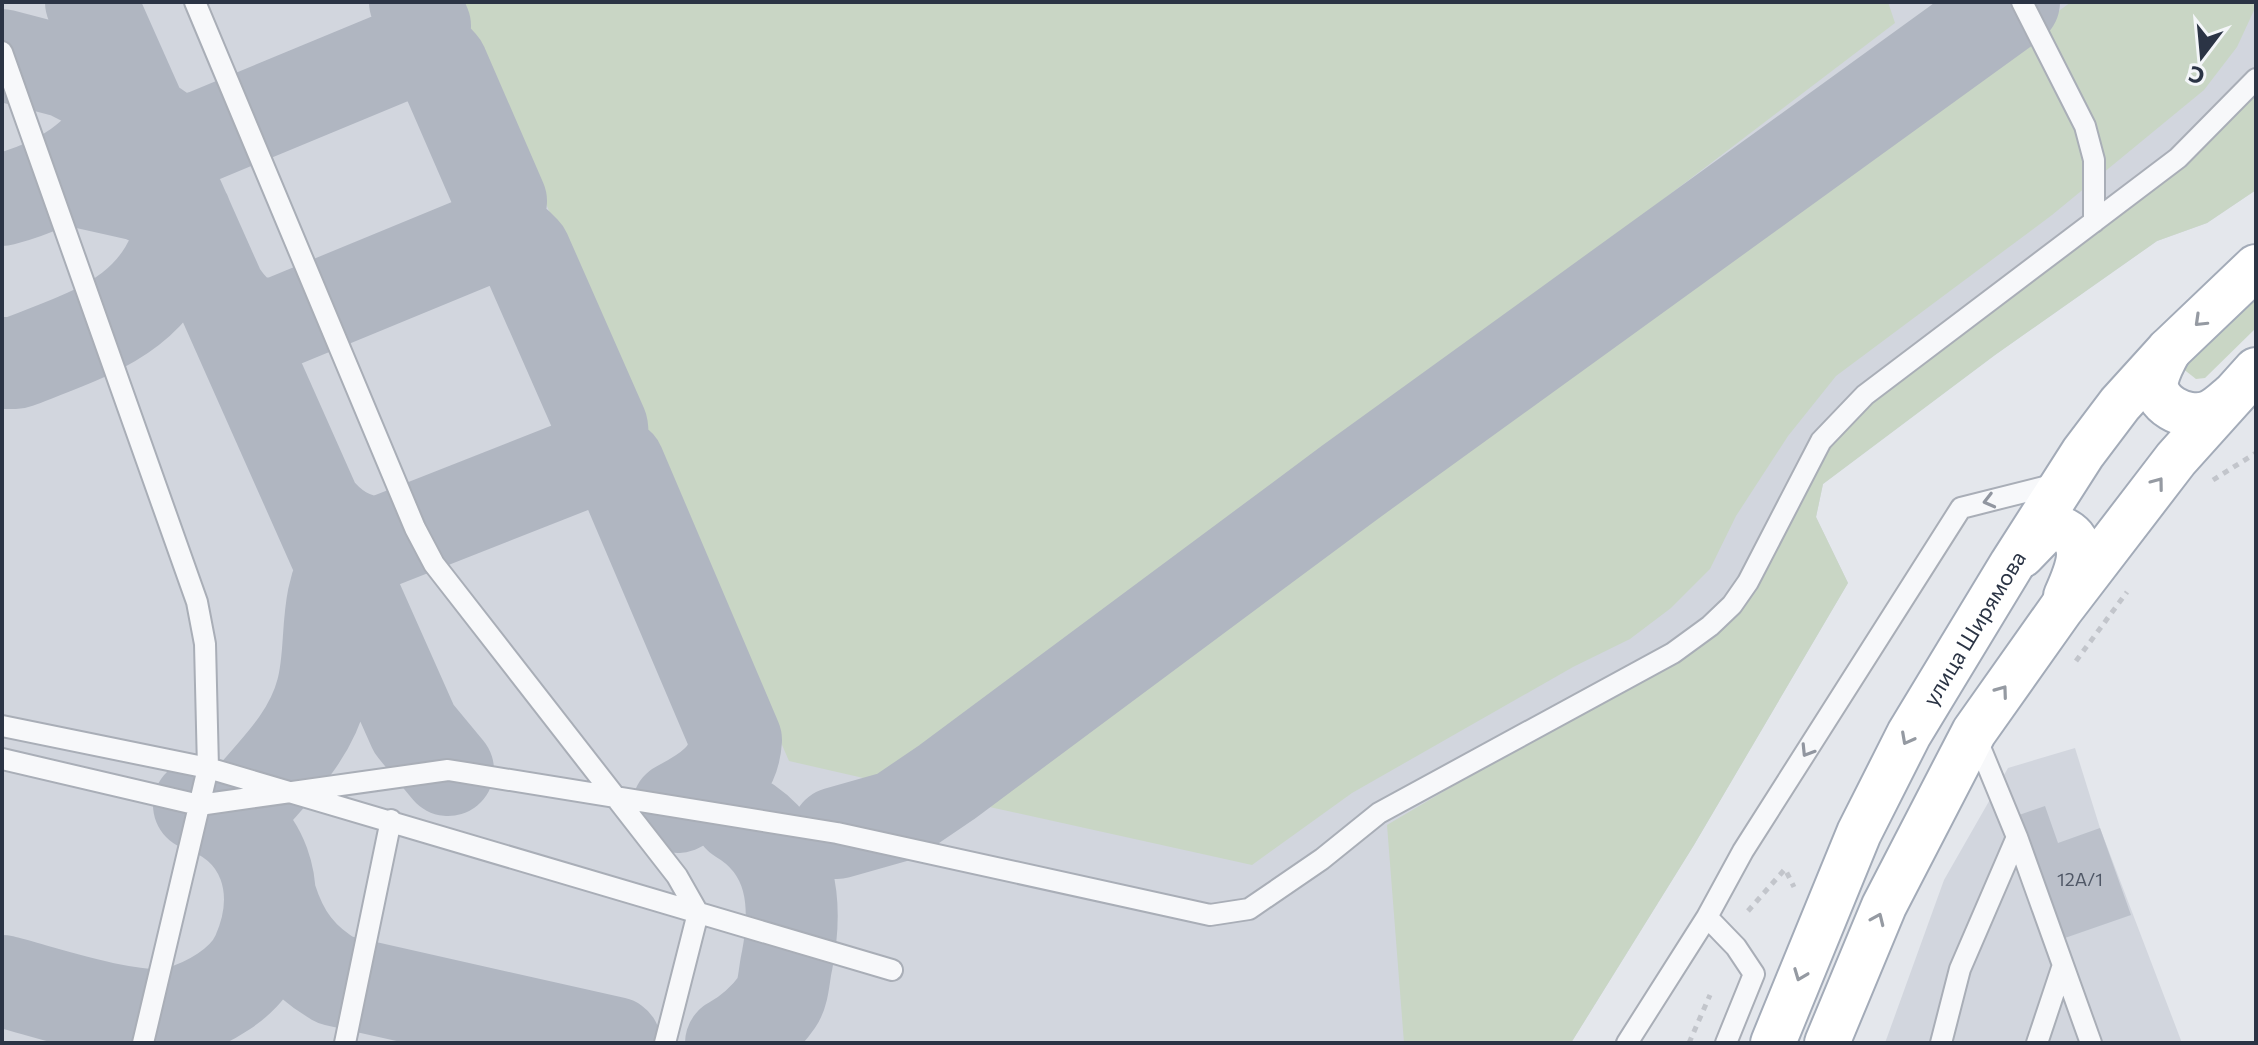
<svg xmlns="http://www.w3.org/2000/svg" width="2258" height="1045" font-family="Commissioner,sans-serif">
	<rect width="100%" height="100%" fill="#e4e7ec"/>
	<path fill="#d2d6de" d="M2,2H2256V190L2207,223L2157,241L1995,355L1823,484L1816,517L1848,583L1694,845L1571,1043H2Z
		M2075,748L2100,828L2182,1043H1885L1944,880L2008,768Z"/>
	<path fill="#c9d6c5" d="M458,2H1888L1895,23L894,785L789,761Z
		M2071,2H2256V6L2237,47L2204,90L2052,215L1836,376L1788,436L1736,516L1710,569L1671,608L1630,639L1573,667L1352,793L1252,865L985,806Z
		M2256,91V190L2207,223L2157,241L1995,355L1823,484L1816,517L1848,583L1694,845L1571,1043H1404L1387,825L1709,634L1840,426Z
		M2256,292V328L2205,378L2196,379L2182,368L2184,361Z"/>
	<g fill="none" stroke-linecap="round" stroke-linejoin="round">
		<path stroke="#b0b6c1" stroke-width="92" d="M91,2L414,729L448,770
			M2,55L67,72L138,108C91,159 71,181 2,200
			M144,119L170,137L194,140L416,48L423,43L425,26L415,2
			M222,295C238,318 251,326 279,323L490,236L498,228L501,201L442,65L431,53L416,48
			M2,363H16C98,331 165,313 186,215L140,195L64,178
			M592,459L610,460L619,465L736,740C734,775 707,792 678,807
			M316,508C333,529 351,540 379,543L592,459C599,448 604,441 602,427L525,252L517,244L490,236
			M252,797C280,765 311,734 322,691C334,648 322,598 349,560
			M837,833L897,816L947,782L1349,483L2014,2
			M271,898C283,936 301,960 335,980L615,1043
			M2,981C46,992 134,1023 176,1013C206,1005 245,984 258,953C285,891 266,826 199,805
			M731,1043C748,1034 766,1018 777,1002C784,992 784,973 787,961C798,904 793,848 739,817"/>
	</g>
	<path fill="#bbc0ca" d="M2045,806L2058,843L2100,828L2131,915L2062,939L2019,815Z"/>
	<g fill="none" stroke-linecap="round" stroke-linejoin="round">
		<defs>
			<path id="lane" d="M195,2L415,528L434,564L677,876L698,913L665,1043
				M2022,2L2085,126L2094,160V222
				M2,52L197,602L205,644L208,768L143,1043
				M2,726L208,768L892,970
				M1975,735L2017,837L2091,1043
				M2,759L199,805L448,770L837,833L1210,915L1249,909L1322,859L1379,813L1673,653L1710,626L1732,605L1748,582L1821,441L1865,395L2178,158L2256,79
				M1707,917L1743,851L1961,508L2060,483
				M345,1043L391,820
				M1627,1043L1707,917L1736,947L1754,974L1726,1043
				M1941,1043L1960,969L2017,837
				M2037,1043L2063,965"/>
			<g id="primary">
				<path d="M2169,350C2164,359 2158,370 2156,380C2153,404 2185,420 2206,414C2216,411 2224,403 2232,396"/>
				<path d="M2022,555L2049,527L2053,526C2092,537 2079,567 2066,596"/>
				<path id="s1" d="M1773,1043L1859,833L1909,734L2012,564L2083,453L2120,404L2169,350L2256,267"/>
				<path d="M1827,1043L1884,906L1974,732L2061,609L2176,459L2256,370"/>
			</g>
		</defs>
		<use href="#lane" stroke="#a9aeb7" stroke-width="24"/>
		<use href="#primary" stroke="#a3abb8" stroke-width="48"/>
		<path stroke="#c2c5cb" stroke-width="5" stroke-dasharray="6 6" stroke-linecap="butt" d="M2213,480L2256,453
			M2076,661L2127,592
			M1748,911L1785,869L1794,887
			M1689,1043L1710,995"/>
		<use href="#lane" stroke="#f7f8fa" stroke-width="20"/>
		<use href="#primary" stroke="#fff" stroke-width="44"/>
	</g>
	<defs><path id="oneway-chevron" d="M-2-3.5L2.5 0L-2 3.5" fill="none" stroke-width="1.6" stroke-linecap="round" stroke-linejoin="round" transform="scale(2)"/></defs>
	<g stroke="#959aa2">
		<use href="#oneway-chevron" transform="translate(2200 321) rotate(136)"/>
		<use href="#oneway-chevron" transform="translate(2158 483) rotate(-53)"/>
		<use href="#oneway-chevron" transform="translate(2002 691) rotate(-54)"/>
		<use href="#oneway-chevron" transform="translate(1907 739) rotate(118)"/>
		<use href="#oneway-chevron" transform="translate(1878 919) rotate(-66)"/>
		<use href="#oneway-chevron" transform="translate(1800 975) rotate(111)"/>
	</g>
	<g stroke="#9196a0">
		<use href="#oneway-chevron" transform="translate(1989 501) rotate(166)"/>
		<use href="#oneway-chevron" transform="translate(1807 751) rotate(122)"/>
	</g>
	<g text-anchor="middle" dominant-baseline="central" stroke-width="8" stroke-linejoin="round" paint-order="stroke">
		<g font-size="18" fill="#4f5766">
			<text x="2080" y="879">12А/1</text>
		</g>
		<g font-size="22" fill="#2b3445" stroke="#f4f6f9">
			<text stroke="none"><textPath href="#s1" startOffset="462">улица Ширямова</textPath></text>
		</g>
	</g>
	<rect width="2258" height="1045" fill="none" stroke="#2b3445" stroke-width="8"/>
	<g transform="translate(2202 56) rotate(196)" stroke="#f4f6f9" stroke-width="6" paint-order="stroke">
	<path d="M0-6L14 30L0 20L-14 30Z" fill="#2b3445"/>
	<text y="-12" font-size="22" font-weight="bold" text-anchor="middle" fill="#2b3445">С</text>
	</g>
</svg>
